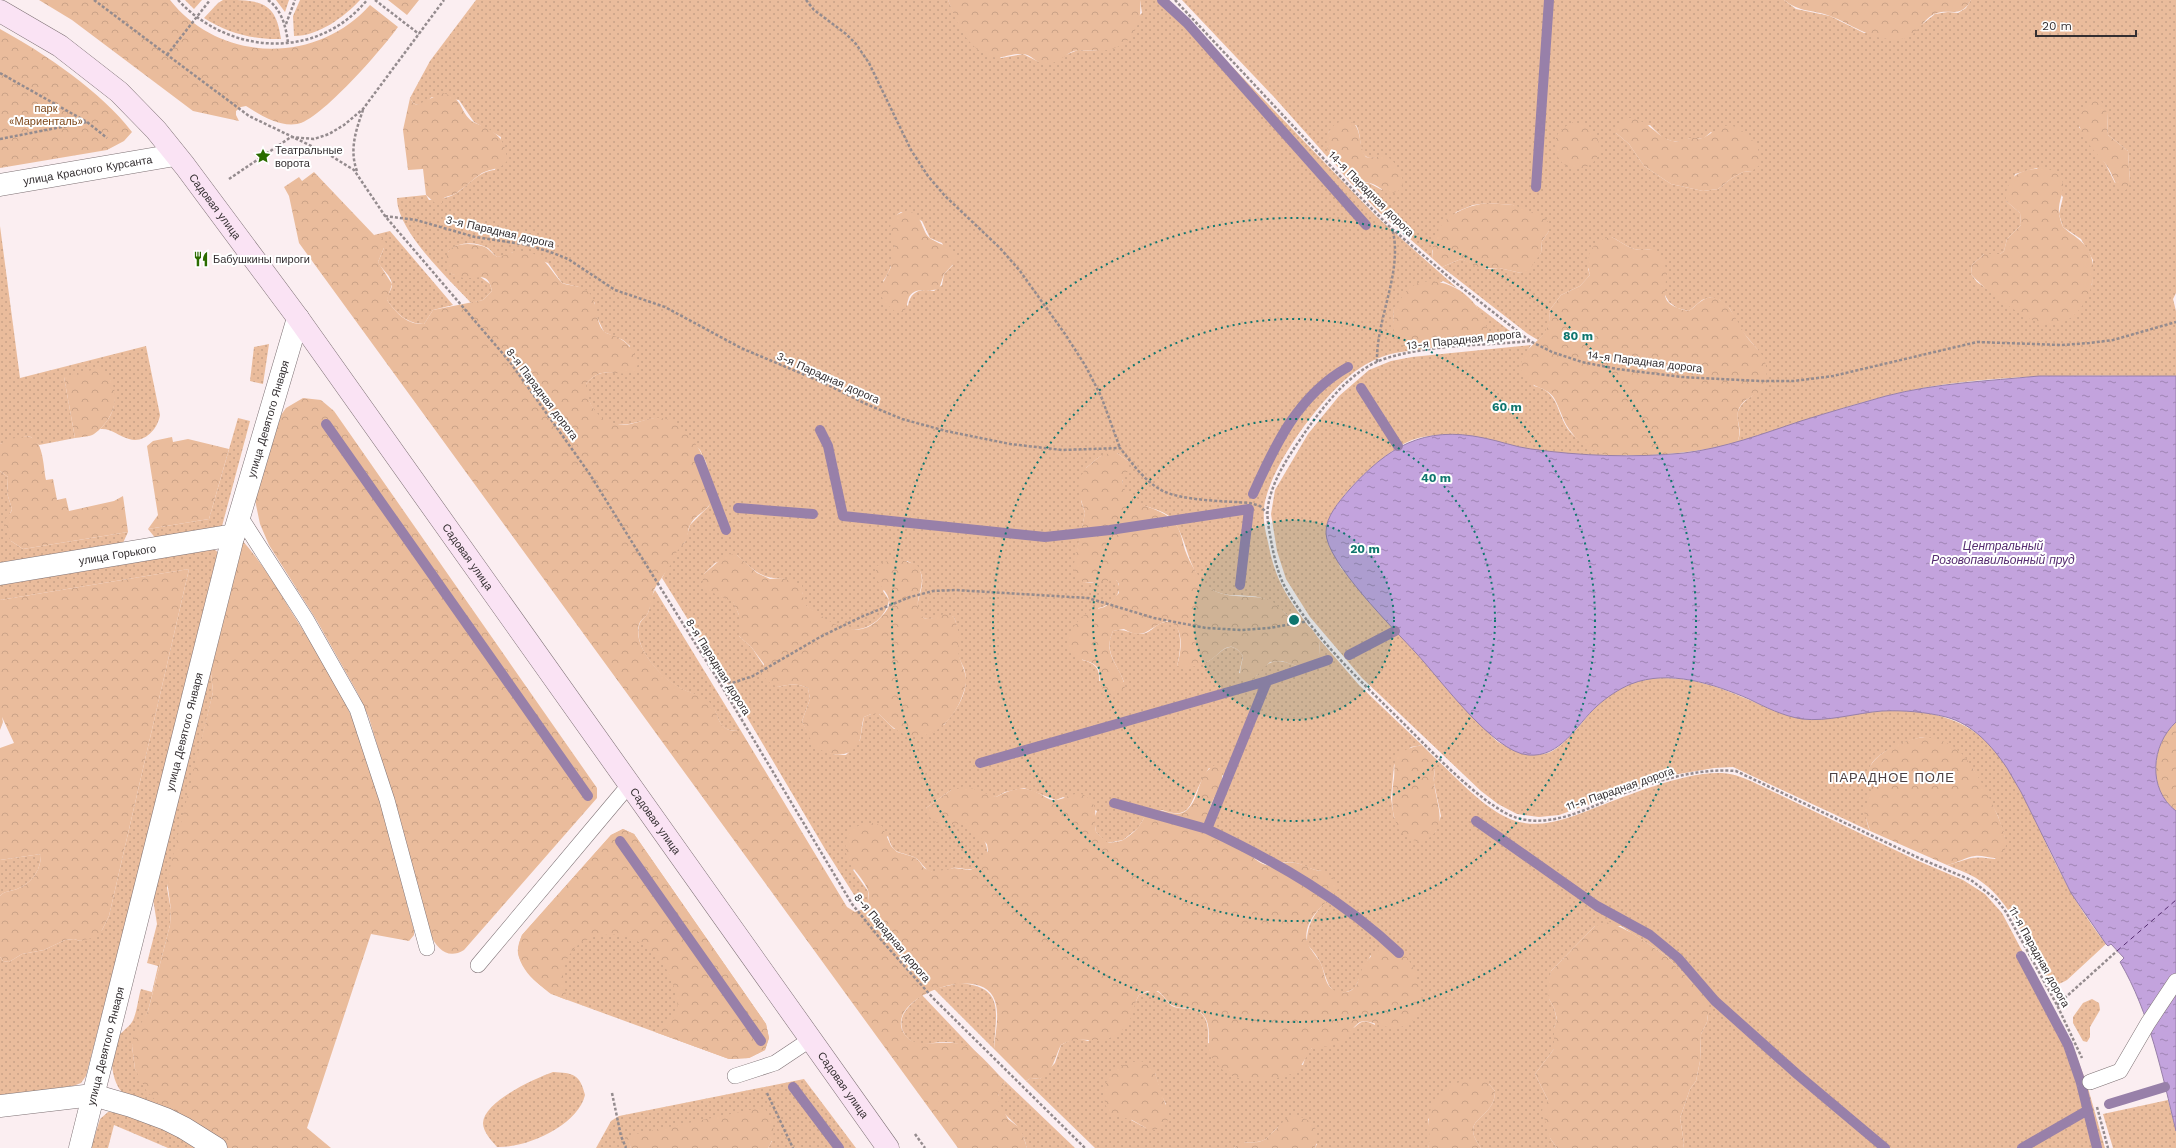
<svg xmlns="http://www.w3.org/2000/svg" width="2176" height="1148" font-family="'Work Sans',sans-serif">
	<defs>
		<pattern id="grass-dots" width="8" height="8" patternUnits="userSpaceOnUse"><rect width="8" height="8" fill="#eabc9c"/><path d="M2 2h.1M6 6h.1" fill="none" stroke="#c9a287" stroke-width="1.8" stroke-linecap="round"/></pattern>
		<pattern id="forest-crowns" width="20" height="18" patternUnits="userSpaceOnUse"><rect width="20" height="18" fill="#eabc9c"/><path d="M2 6a3 3 0 1 1 6 0M12 15a3 3 0 1 1 6 0" fill="none" stroke="#c9a287"/></pattern>
		<pattern id="water-ripples" width="26" height="14" patternUnits="userSpaceOnUse"><rect width="26" height="14" fill="#c3a3dd"/><path d="M2 4q2-2 4 0t4 0M15 11q2-2 4 0t4 0" fill="none" stroke="#9f85b4"/></pattern>
	</defs>
	<rect width="100%" height="100%" fill="#fbeef1"/>
	<path fill="url(#grass-dots)" fill-rule="evenodd" d="M185,0H202L194,9Z
		M223,0C259,0 276,0 281,39C254,40 227,33 204,18L218,3Z
		M276,0H289L285,12Z
		M300,0H360C344,17 319,36 294,36L293,16Z
		M476,0H948L954,13L1001,58L1023,54L1039,62L1063,56L1078,50L1099,51L1142,13L1140,0H1168L1377,217L1457,288L1443,281L1394,308C1393,332 1394,332 1408,351C1390,353 1375,358 1360,368C1326,390 1267,468 1264,509C1263,520 1265,531 1268,542C1275,580 1287,597 1310,628C1303,625 1295,623 1289,617C1280,609 1273,601 1262,598C1245,593 1227,599 1211,589C1187,574 1189,541 1173,520C1160,504 1134,511 1123,488C1120,480 1126,469 1128,461L1117,453L1099,457L1086,468L1081,501L1085,513L1075,562L1084,583C1095,584 1105,578 1116,580C1126,591 1110,607 1098,608L1082,660C1095,663 1100,668 1099,681L1124,682C1117,663 1103,652 1113,631C1125,627 1134,637 1146,633C1153,630 1157,623 1165,622C1186,619 1180,655 1177,666C1187,665 1200,666 1209,661C1222,653 1229,637 1243,656L1239,673L1256,676C1270,658 1277,659 1297,666L1319,655L1320,640L1359,685L1422,745L1411,747L1394,765L1391,798L1394,818L1435,832L1441,816L1434,783L1435,758C1458,779 1481,806 1510,819C1540,831 1569,818 1597,807C1631,794 1687,771 1722,773C1735,774 1745,778 1757,784L1916,860L1963,880L1985,894L2002,913L2075,1051L2088,1088L2105,1148H1683L1684,1143L1680,1118L1690,1089L1696,1081L1700,1061L1701,1034L1707,1022L1708,1015L1693,984L1665,955L1621,926H1595L1551,971L1549,999L1554,1008L1557,1020L1554,1028V1049L1535,1074L1548,1100L1550,1138L1557,1148H1481C1457,1116 1495,1121 1495,1091L1489,1084L1428,1119L1431,1139L1428,1148H1315L1317,1144L1278,1127C1273,1131 1269,1138 1264,1140C1254,1145 1243,1139 1234,1148H1095L1026,1081L1031,1078L1040,1079L1055,1063L1061,1045C1071,1039 1077,1038 1088,1041L1131,1011L1139,995L1153,990C1164,993 1165,1001 1172,1006C1177,1009 1185,1008 1190,1009C1208,1010 1209,1029 1208,1043L1303,1065L1306,1055L1312,1048L1355,1027C1362,1020 1366,1020 1375,1025L1371,955L1364,967L1355,988C1327,1004 1328,977 1320,962C1317,955 1311,949 1307,944C1306,927 1314,913 1326,902L1325,871C1309,871 1304,863 1290,862C1281,861 1274,867 1266,864C1258,862 1252,855 1245,851C1236,846 1226,845 1217,838C1198,823 1217,792 1224,776L1209,768C1205,775 1201,781 1198,788C1189,809 1187,819 1162,810L1144,818L1138,828L1123,840L1107,843L1096,832L1094,819L1097,811L1063,797L1056,800L1024,788L1005,792L996,797L951,790L926,808L943,824C950,824 960,822 967,825C984,833 997,854 977,867C969,872 961,867 953,868C946,870 940,874 932,872C923,869 922,861 914,857C899,851 893,855 888,836L853,870L868,891L869,902L863,909L825,849L712,658L662,578L677,550L685,542L690,525L709,506L713,489L706,462L700,450L670,421L655,418L629,424H615L606,422L596,414L591,405L586,394V384C595,373 604,371 618,373L630,346L623,340L604,332L595,313V303L579,287L562,283L548,263L513,252L506,256L497,257C494,255 491,250 488,248C475,241 458,241 448,252L452,274L471,277L479,276L490,284L492,291L483,300L471,303C448,278 397,231 397,198L426,195L429,200C439,199 450,198 458,192C470,184 479,171 495,170L501,137L474,122L459,100L432,97L425,103L417,105L413,103L410,98L430,61ZM901,212L922,221L930,238L942,243L953,265L944,274L942,285L934,291C921,288 910,291 908,306L883,281C891,271 894,257 895,245C896,230 882,224 901,212ZM737,555C751,568 762,580 782,578L803,593V604C816,612 830,627 846,629C865,633 886,619 889,600L883,591L907,561C942,575 903,608 924,618C931,622 942,613 954,617C959,631 957,634 957,647C957,655 961,662 964,668C971,691 957,709 944,725L894,729L879,714H871L864,717L860,740L846,755C820,756 812,742 802,721L810,699L808,688C797,683 789,684 778,687L752,648L739,636V615L733,601L721,596L704,574L715,563ZM1155,1073L1161,1094L1166,1104L1146,1128L1131,1120Z
		M1182,0H1784L1796,9L1830,16L1864,33L1920,26L1935,14L1948,12L1958,13L1966,8L1971,0H2176V293L2173,299L2176,311V376C2081,376 1983,372 1890,395C1838,408 1788,427 1737,443C1741,433 1740,431 1738,421C1734,406 1750,397 1761,390L1758,350L1742,331L1730,309L1720,300L1711,297L1702,300L1689,311L1677,308L1669,302L1665,295V278L1651,249C1634,253 1626,245 1612,237L1588,269L1590,275L1580,286L1561,295L1549,311C1551,324 1548,331 1538,340L1528,334L1442,267L1461,259L1487,269L1499,268L1521,273L1541,253L1542,241L1549,231L1513,205L1487,203L1473,205L1456,212L1432,251L1433,259L1380,213L1349,181L1369,183L1382,190L1378,157C1355,163 1364,138 1356,125L1329,131L1327,144L1331,161L1274,97ZM2107,113L2108,135L2128,151L2130,182L2115,183L2105,163L2079,127ZM1650,125L1663,138L1672,141L1681,142L1690,138H1704L1711,132L1752,171L1743,172L1732,178L1718,189L1703,191L1671,184L1644,166L1629,144L1616,133ZM2037,168L2063,197L2059,214L2063,227L2081,239L2093,260L2092,285L1999,297L1977,282L1971,274L1972,265L1984,254H2000L2004,251L2007,239L2021,225L2020,213L2006,201L2015,174Z
		M0,226L20,378L146,346L160,415C158,429 144,444 129,439C118,436 112,428 100,429C115,414 118,400 110,380L64,377L75,438L39,445L31,437L27,436L0,444Z
		M390,231L453,305L433,310L424,324C407,324 396,313 387,300C387,294 392,290 392,285C392,276 381,269 378,262L384,248L374,235Z
		M1476,305L1519,338L1483,341L1489,335Z
		M269,344L263,384L250,381L254,347Z
		M1531,345L1522,360L1534,386C1562,392 1555,417 1573,435C1583,444 1594,449 1605,455C1580,456 1551,454 1526,449C1490,441 1449,427 1412,440C1397,446 1384,457 1372,467C1355,482 1339,499 1329,518L1340,567L1478,722C1484,728 1491,736 1498,742C1504,746 1532,754 1540,754C1561,756 1584,717 1599,704C1608,695 1621,687 1633,683C1668,671 1710,683 1742,697C1758,703 1774,712 1791,716C1822,722 1851,713 1882,711C1917,709 1952,714 1980,736C2016,764 2032,816 2052,856C2067,887 2084,916 2106,944L2067,980C2060,984 2056,986 2049,981C2027,947 2013,903 1979,880C1969,873 1958,870 1947,865C1971,859 1969,855 1995,859L2005,838L1998,816L1973,769L1925,737C1911,738 1875,752 1870,767C1867,776 1872,786 1871,795C1869,812 1862,811 1870,831L1733,767L1714,768L1673,775L1559,815L1539,817L1517,814L1498,804L1481,791L1362,678L1310,617L1286,579L1277,551L1271,514L1275,490L1308,434L1339,396L1369,370L1391,361L1412,357Z
		M238,418L250,421L221,530L157,540L148,529L209,519Z
		M0,471L8,477L7,493L12,509L9,516L11,541L23,549L128,532L122,545L0,567Z
		M210,548C217,550 220,553 220,560L86,1076L81,1083L73,1086L0,1096V957L3,961L9,962L22,954L44,950L65,940L74,939L80,941L102,930L109,916L189,569L0,600V583Z
		M655,590L741,731C713,732 723,715 708,702C699,694 688,693 678,687C660,677 631,645 640,623C642,619 646,617 648,613C650,609 649,606 650,601C650,598 653,594 655,590Z
		M210,663L213,692L167,888L171,910L170,925L148,1011L132,1046L135,1069L160,1105L123,1093C111,1083 108,1050 117,1038C121,1032 128,1028 132,1022C137,1014 138,998 141,989L152,992L158,966L147,963L157,924L152,892Z
		M623,829L634,834L766,1024L769,1038L765,1050L749,1058L729,1059L551,994C539,985 521,969 518,953C518,947 520,940 522,935L611,835Z
		M41,854C41,870 32,883 17,889C12,891 4,891 0,896V860Z
		M960,983C1007,987 995,1015 994,1049L934,989Z
		M922,995L978,1054C968,1047 956,1041 943,1042C934,1042 925,1046 916,1043C910,1041 907,1038 904,1033C895,1016 911,1004 922,995Z
		M2092,999L2099,1003L2100,1010L2090,1027V1037L2087,1042L2083,1041L2073,1023V1017L2083,1003Z
		M553,1072C573,1073 580,1074 585,1095C578,1125 528,1148 497,1147C492,1141 483,1132 483,1123C484,1101 536,1078 553,1072Z
		M804,1079L856,1148H768L772,1141L627,1136L631,1148H596L611,1121L619,1116Z
		M1005,1081L1075,1148H1027C1025,1140 1022,1132 1016,1125C1009,1117 995,1109 998,1096C999,1091 1003,1086 1005,1081Z
		M2168,1100L2176,1131V1148H2113L2103,1114Z
		M108,1112C141,1112 174,1134 203,1148H168L114,1125L108,1148H91L100,1119Z"/>
	<path fill="url(#forest-crowns)" d="M39,0H170C220,63 317,65 370,5L398,27C383,48 320,121 297,124C279,127 260,115 246,106L241,107L236,111V115L239,121L193,111L72,20Z
		M388,0H419L407,15Z
		M948,0H1140C1143,28 1129,50 1099,51C1090,51 1083,49 1074,51C1065,54 1055,66 1044,64C1036,63 1031,54 1023,54C1008,53 999,62 985,54C963,42 957,22 948,0Z
		M1784,0H1971C1960,20 1950,7 1934,14C1921,21 1917,37 1901,39C1875,43 1852,24 1830,16C1811,9 1801,13 1784,0Z
		M0,29C44,53 102,92 132,132L124,141L107,150L0,168Z
		M442,93C465,98 458,111 473,122C476,124 481,125 485,127C500,135 506,143 507,161C500,170 492,168 482,173C474,178 467,186 459,191C454,196 448,195 442,199V205L435,203L426,195L423,169L408,170L403,130L410,98L413,103L417,105Z
		M2100,99L2107,113L2108,135L2128,151L2130,182L2126,190H2119C2114,181 2111,170 2104,162C2087,142 2066,125 2091,100Z
		M1631,118C1650,121 1657,138 1673,141C1680,143 1683,139 1690,138C1695,137 1700,140 1705,137C1724,125 1730,118 1750,138C1758,146 1761,153 1760,165L1752,171L1743,172L1732,178L1718,189L1703,191L1671,184L1644,166L1629,144L1616,133L1615,127L1623,119Z
		M1343,119C1365,122 1356,143 1366,157C1373,159 1380,155 1387,157C1397,161 1411,186 1396,192C1385,195 1379,185 1370,183C1364,181 1356,182 1349,181C1333,163 1311,136 1343,119Z
		M1573,122C1612,127 1604,174 1572,168C1559,166 1551,148 1557,136C1560,129 1567,126 1573,122Z
		M2046,168C2076,180 2057,194 2059,214C2060,218 2061,223 2063,227C2075,238 2087,241 2092,260C2099,286 2079,326 2049,325C2030,325 1982,288 1971,274L1972,265L1984,254H2000L2004,251L2007,239L2021,225L2020,213L2006,201C2005,174 2022,169 2046,168Z
		M314,172L374,235L382,238L386,243L378,262L392,284L387,300C396,313 407,325 424,324L433,310L483,300L492,291C488,271 479,279 464,278C460,278 456,275 452,274C435,247 460,240 482,246C489,248 492,254 497,257C504,256 509,252 515,252C542,248 547,267 562,283C569,286 579,285 586,290C599,299 594,317 602,329C605,334 611,334 615,336C628,342 635,351 638,364L635,371C616,379 603,363 586,384C587,410 605,428 631,424C640,422 651,417 660,418C689,420 710,464 713,488C715,511 698,510 690,525C687,530 689,537 685,542C683,545 680,547 679,549C675,553 674,558 672,562C667,572 659,580 654,590C651,598 651,606 648,613C646,617 642,619 640,622C630,644 660,676 677,686C686,692 697,693 707,700C723,712 712,732 741,731L847,907L855,912L863,909L869,902C869,899 869,894 868,890C860,872 842,863 846,841C847,836 851,829 856,827C866,822 872,822 882,826L891,846L897,852L914,857L919,861L924,868L933,872L954,868L970,870L977,867L988,851L987,844L966,825C948,823 932,830 926,808L951,790L965,786L996,797C1013,788 1024,785 1042,795C1046,798 1052,801 1056,800C1068,799 1077,788 1088,798C1100,808 1093,819 1096,832L1108,843C1112,842 1119,842 1123,840C1127,838 1137,830 1139,826C1143,821 1144,815 1151,812C1164,806 1177,821 1188,809C1201,796 1197,774 1215,765L1221,768C1227,784 1210,797 1209,814C1206,843 1229,841 1246,851C1252,856 1258,863 1266,865C1276,867 1284,860 1296,863C1308,865 1310,871 1325,871L1336,881L1338,889C1328,903 1311,912 1307,930C1304,943 1311,949 1318,959C1325,967 1323,982 1332,989C1337,993 1349,994 1354,988C1358,985 1358,978 1360,974C1366,958 1383,939 1401,951C1412,958 1424,993 1421,1006C1419,1016 1411,1024 1401,1027C1387,1031 1368,1018 1360,1022C1354,1025 1349,1035 1344,1040C1336,1047 1322,1047 1312,1048L1297,1072C1275,1080 1251,1085 1228,1074C1221,1070 1214,1060 1209,1054C1208,1039 1214,1013 1192,1009C1186,1007 1180,1009 1174,1006C1168,1004 1164,995 1158,991H1147L1139,995C1134,1003 1133,1016 1128,1023C1107,1053 1083,1031 1061,1045C1054,1059 1054,1070 1040,1079L1031,1078L1026,1081L994,1049C995,1033 1000,1017 995,1001C982,958 872,1003 908,1038C918,1049 950,1038 967,1046C982,1054 993,1070 1005,1081L998,1096L999,1102L1008,1119L1021,1129L1027,1148H958L299,243L289,196L284,187L299,177L302,181Z
		M1487,203L1513,205L1543,216L1549,223V231L1542,241L1541,253L1529,270L1521,273L1499,268H1480L1461,259L1442,267L1433,259C1429,224 1456,207 1487,203Z
		M908,210C925,218 921,232 931,239C942,246 955,246 957,260L944,274L939,289C930,292 915,286 909,297C907,302 907,307 904,312L897,313L884,302L881,295V287L891,267V255L895,246L890,228L891,221L894,216Z
		M1612,237C1626,245 1634,253 1651,249C1657,253 1663,258 1665,265C1671,289 1651,303 1689,311C1695,307 1703,297 1712,297C1730,299 1738,325 1747,337C1752,344 1761,351 1764,359C1767,365 1767,377 1766,383C1763,394 1747,396 1741,405C1732,418 1744,427 1737,443C1702,451 1666,456 1629,455C1621,455 1612,457 1605,455C1593,451 1579,443 1572,433C1563,423 1561,410 1554,398C1546,385 1524,388 1521,370C1518,343 1554,342 1549,311L1561,295L1580,286L1590,275C1584,255 1592,240 1612,237Z
		M1429,281C1460,282 1483,305 1489,335L1483,341L1408,351L1396,337L1393,328L1394,308L1408,289L1418,283Z
		M100,368C125,388 116,418 94,434C90,437 80,437 75,438L64,377Z
		M303,398L321,400L334,411L597,788V798L464,950C448,960 437,949 430,934L397,811L369,718L358,694L317,621L269,545L260,524L255,500L281,415L286,408Z
		M27,436C44,438 43,466 46,480L53,479L57,500L66,498L69,511L114,501L123,496L128,532L23,549L11,541L4,527V521L11,512L12,509L7,493L8,477L0,471V444L11,439Z
		M172,437L173,442L188,439L229,449L209,519L148,529L158,515L147,446L153,441Z
		M1111,452L1117,453L1128,461V471L1122,481C1127,507 1153,504 1170,518C1180,525 1182,540 1185,550C1190,564 1199,579 1210,588C1225,599 1246,595 1263,598C1276,601 1280,609 1289,617C1295,623 1304,623 1311,628C1314,631 1317,637 1320,640L1319,655L1315,661L1297,666L1282,661L1270,662L1251,681L1245,682C1236,675 1242,666 1243,656C1228,635 1221,655 1207,662C1196,667 1189,668 1177,666C1181,652 1186,626 1167,621C1149,626 1145,642 1124,629L1113,631C1101,657 1123,666 1125,689L1114,694L1106,693C1096,682 1103,672 1096,666C1090,660 1080,661 1074,655C1058,642 1078,618 1091,610C1096,608 1102,609 1106,606C1111,603 1115,597 1119,593V584L1116,580L1084,583L1077,577L1073,568L1085,513L1078,490L1080,477L1086,468L1099,457Z
		M241,539C261,561 276,586 291,611C313,646 337,682 353,720C381,787 395,860 414,930V935L409,941L371,934L307,1128L331,1148H228L214,1137L160,1105L146,1090L135,1069L132,1046L134,1036L148,1011L170,925L171,910L167,880L213,692L210,663Z
		M727,554L737,555L757,573L770,579L782,578L802,585L804,604C825,618 855,645 880,618C884,614 891,607 889,600C886,587 875,587 876,567C889,557 902,559 917,565C930,585 912,596 920,613C925,625 937,615 945,614C948,614 951,616 954,617C956,623 959,630 959,638C959,646 957,651 960,659C962,666 967,675 966,683C961,708 942,739 912,736C899,735 888,723 879,714H871L864,717C861,725 862,735 859,742C851,759 827,758 815,745C809,739 805,728 802,721L810,699L808,688C797,683 789,684 778,687L770,683L762,675L764,664L752,648L739,636V615L733,602L709,591L702,584L704,574Z
		M189,569L109,916L102,930L96,937L80,941L74,939L65,940L44,950L22,954L9,962L3,961L0,957V896C4,891 12,891 17,889C32,883 41,870 41,854L0,860V748L14,743L2,717L3,722L0,730V600Z
		M2176,722V811C2147,789 2151,745 2176,722Z
		M1925,737C1939,739 1951,743 1961,753C1975,766 2005,824 2006,843C2006,849 2004,853 2000,857C1992,860 1984,855 1975,856C1966,857 1957,863 1947,865L1870,831L1864,812L1871,791L1869,768C1879,750 1906,739 1925,737Z
		M1422,745L1435,758C1436,767 1433,774 1434,782C1436,806 1451,828 1422,842C1390,839 1390,803 1394,778C1395,771 1393,763 1397,757C1403,749 1413,747 1422,745Z
		M623,829L634,834L766,1024L769,1038L765,1050L749,1058L729,1059L655,1032C662,1027 671,1021 676,1014C679,1008 677,996 675,990C665,950 623,921 584,941C571,948 564,961 563,976C563,984 566,992 567,1000C548,993 522,976 518,953C517,947 520,940 522,935L611,835Z
		M1610,922L1632,933L1665,955L1705,996L1709,1006L1707,1022L1701,1034L1700,1061L1696,1081L1690,1089L1680,1118L1684,1143L1683,1148H1557L1550,1138L1542,1110L1548,1100L1535,1074L1554,1049V1028L1557,1019L1554,1008L1549,999L1547,992L1551,971L1595,926Z
		M1141,1061L1148,1064L1155,1073L1169,1115L1167,1122L1155,1130L1146,1128L1132,1120L1110,1114C1094,1088 1112,1062 1141,1061Z
		M1479,1079L1489,1084L1495,1091C1495,1121 1457,1116 1481,1148H1428C1432,1135 1427,1129 1429,1118C1432,1089 1454,1081 1479,1079Z
		M764,1107C773,1121 778,1133 768,1148H631L626,1136Z
		M1293,1116C1311,1117 1322,1129 1315,1148H1234L1239,1143L1259,1142L1266,1139L1285,1120Z"/>
	<path fill="url(#water-ripples)" stroke="#9880a9" d="M2039,376H2176V722C2151,745 2147,789 2176,811V1131C2162,1074 2150,1013 2120,962L2124,958L2111,944L2108,946L2106,944L2071,893L2021,792L2007,768C1992,746 1973,724 1946,717C1926,712 1903,710 1882,711C1856,713 1828,722 1802,719C1783,716 1765,707 1749,699C1714,684 1669,669 1631,684C1619,689 1607,697 1597,706C1576,725 1561,758 1528,755C1493,752 1441,680 1416,653C1395,630 1325,561 1326,532C1326,516 1339,502 1349,490C1388,447 1423,425 1484,438C1500,441 1515,447 1531,449C1581,456 1634,458 1684,453C1725,448 1762,434 1801,421C1829,412 1858,404 1886,396C1936,383 1988,381 2039,376Z"/>
	<g fill="none" stroke-linecap="round" stroke-linejoin="round">
		<path stroke="#9880a9" stroke-width="10" d="M1162,0L1187,23L1366,225
			M1536,187L1549,0
			M1361,388L1398,446
			M326,424L588,796
			M820,430L828,446L843,516L1045,537L1110,530L1249,509L1240,585
			M699,459L726,530
			M1253,494C1275,445 1298,395 1348,367
			M738,508L813,514
			M1349,655L1395,631
			M980,763L1267,681L1328,660
			M1114,803L1207,829L1267,681
			M1476,821L1597,906L1650,935L1678,958L1715,1001L1798,1075L1885,1148
			M1207,829C1277,862 1343,900 1399,953
			M620,841L761,1041
			M2021,956L2068,1045L2081,1083L2097,1148
			M793,1087L839,1148
			M2109,1104L2165,1087
			M2022,1148L2088,1110"/>
		<path stroke="#552c70" stroke-width="1" stroke-dasharray="5 4" stroke-linecap="butt" d="M2117,951L2176,900"/>
		<defs>
			<path id="lane" d="M239,515L306,619L357,709L387,800L427,948
				M478,965L629,785
				M735,1076L775,1063L811,1039
				M2090,1082L2120,1071L2148,1023L2176,981"/>
			<g id="street">
				<path id="s1" d="M0,185L175,155"/>
				<path id="s2" d="M0,574L234,535"/>
				<path d="M0,1106L93,1095L131,1106L166,1119L184,1128L216,1148"/>
				<path id="s3" d="M80,1148L232,541L298,318"/>
			</g>
			<g id="secondary">
				<path id="s4" d="M0,11L60,46L119,92L156,130L185,166L298,318L888,1148"/>
			</g>
		</defs>
		<use href="#lane" stroke="#7d7174" stroke-width="16"/>
		<use href="#street" stroke="#7d7174" stroke-width="23"/>
		<use href="#secondary" stroke="#7d7174" stroke-width="23"/>
		<path stroke="#948b8e" stroke-width="2.5" stroke-dasharray="3 2" stroke-linecap="butt" d="M94,0L249,116L328,154L354,170L385,216L510,362L589,473L718,680L852,904L882,941L933,998L1085,1148
			M178,0C229,55 317,61 367,0
			M268,0C282,10 286,27 288,43
			M375,0L419,34
			M806,0L814,10L846,34L856,44L869,63L911,150L928,176L945,196L1000,248L1020,271L1065,334L1085,365L1101,396L1120,448
			M1175,0L1354,191L1391,228L1456,283L1530,341L1552,352L1582,362L1617,369L1682,377L1759,381H1794L1833,376L1977,342L2062,345L2089,343L2113,340L2176,322
			M286,24L295,0
			M167,55L210,0
			M0,73L87,122L107,138
			M0,139L87,122
			M357,171C349,150 356,130 363,110
			M229,179L291,137L314,139L329,134L344,125L363,109L444,0
			M385,216L416,220L475,237L528,245L553,253L568,259L615,290L665,307L741,348L824,383L866,404L902,419L946,431L1010,444L1062,450L1120,448C1132,463 1145,482 1163,491C1183,501 1227,501 1250,503L1260,506L1267,513
			M1530,341C1482,346 1430,344 1384,359C1352,370 1327,402 1308,428C1293,450 1275,474 1269,501C1266,513 1268,524 1270,535C1273,552 1277,572 1285,587C1311,633 1356,677 1394,714C1422,741 1482,807 1517,818C1556,829 1595,804 1630,791C1663,779 1700,768 1736,771L1921,859L1971,880L1997,900L2006,912L2057,1005L2082,1058
			M1377,362C1376,318 1404,270 1392,228
			M718,680L732,683L753,676L820,637L861,617L910,597L933,591L955,590L1088,598L1154,618L1206,628L1242,630L1269,628L1309,621
			M2057,1005L2117,951
			M612,1093L621,1136L626,1148
			M767,1093L793,1148
			M2097,1107L2108,1148
			M915,1134L925,1148"/>
		<use href="#lane" stroke="#fff" stroke-width="15"/>
		<use href="#street" stroke="#fff" stroke-width="22"/>
		<use href="#secondary" stroke="#fae3f4" stroke-width="22"/>
	</g>
	<circle cx="1294" cy="620" r="100" fill="#0f766e" fill-opacity=".12"/>
	<g fill="none" stroke="#0f766e" stroke-width="2" stroke-dasharray="2 4">
		<circle cx="1294" cy="620" r="100"/>
		<circle cx="1294" cy="620" r="201"/>
		<circle cx="1294" cy="620" r="301"/>
		<circle cx="1294" cy="620" r="402"/>
	</g>
	<defs>
		<symbol id="sight-bare" viewBox="-9 -9 18 18"><path d="M0-6L1.8-2.2L6-1.7L2.9 1.2L3.7 5.4L0 3.3L-3.7 5.4L-2.9 1.2L-6-1.7L-1.8-2.2Z" fill="#2b6c00" stroke="#fff" stroke-width="2.5" paint-order="stroke"/></symbol>
		<symbol id="restaurant-bare" viewBox="-9 -9 18 18"><path d="M-5-6h1v4h1v-4h1v4h1v-4h1v5L-1.5 .5V6h-2V.5L-5-1ZM5-6V6H3V1.5H1.5Q1.5-4 5-6Z" fill="#2b6c00" stroke="#fff" stroke-width="2.5" paint-order="stroke"/></symbol>
	</defs>
	<g fill-rule="evenodd">
		<use href="#sight-bare" x="252" y="145" width="22" height="22"/>
		<use href="#restaurant-bare" x="190" y="248" width="22" height="22"/>
	</g>
	<g text-anchor="middle" dominant-baseline="central" stroke-width="4" stroke-linejoin="round" paint-order="stroke">
		<g font-size="11" fill="#7e481a" stroke="#fff">
			<text x="46" y="108">парк<tspan x="46" dy="13">«Мариенталь»</tspan></text>
		</g>
		<g font-size="11" fill="#342f31" stroke="#fff" text-anchor="start">
			<text x="275" y="150">Театральные<tspan x="275" dy="13">ворота</tspan></text>
			<text x="213" y="259">Бабушкины пироги</text>
		</g>
		<g font-size="11" fill="#342f31" stroke="#fff">
			<text stroke="none"><textPath href="#s1" startOffset="89">улица Красного Курсанта</textPath></text>
			<text transform="translate(1371 194) rotate(45)">14-я Парадная дорога</text>
			<text stroke="none"><textPath href="#s4" startOffset="294">Садовая улица</textPath></text>
			<text transform="translate(500 232) rotate(13)">3-я Парадная дорога</text>
			<text transform="translate(1464 340) rotate(-6)">13-я Парадная дорога</text>
			<text transform="translate(1645 362) rotate(7)">14-я Парадная дорога</text>
			<text transform="translate(828 378) rotate(24)">3-я Парадная дорога</text>
			<text transform="translate(542 394) rotate(53)">8-я Парадная дорога</text>
			<text stroke="none"><textPath href="#s3" startOffset="753">улица Девятого Января</textPath></text>
			<text stroke="none"><textPath href="#s2" startOffset="119">улица Горького</textPath></text>
			<text stroke="none"><textPath href="#s4" startOffset="726">Садовая улица</textPath></text>
			<text transform="translate(718 667) rotate(58)">8-я Парадная дорога</text>
			<text stroke="none"><textPath href="#s3" startOffset="429">улица Девятого Января</textPath></text>
			<text transform="translate(1620 789) rotate(-19)">11-я Парадная дорога</text>
			<text stroke="none"><textPath href="#s4" startOffset="1050">Садовая улица</textPath></text>
			<text transform="translate(892 938) rotate(50)">8-я Парадная дорога</text>
			<text transform="translate(2039 957) rotate(61)">11-я Парадная дорога</text>
			<text stroke="none"><textPath href="#s3" startOffset="105">улица Девятого Января</textPath></text>
			<text stroke="none"><textPath href="#s4" startOffset="1374">Садовая улица</textPath></text>
		</g>
		<g font-size="12" font-style="italic" fill="#552c70" stroke="#fff">
			<text x="2003" y="546">Центральный<tspan x="2003" dy="14">Розовопавильонный пруд</tspan></text>
		</g>
		<g font-size="13" letter-spacing="1" fill="#4b4143" stroke="#fff">
			<text x="1892" y="777">ПАРАДНОЕ ПОЛЕ</text>
		</g>
	</g>
	<circle cx="1294" cy="620" r="6" fill="#0f766e" stroke="#fff" stroke-width="2"/>
	<g font-size="12" text-anchor="middle" font-weight="bold" fill="#0f766e" stroke="#fff" stroke-width="4" stroke-linejoin="round" paint-order="stroke">
		<text x="1578" y="340">80 m</text>
		<text x="1507" y="411">60 m</text>
		<text x="1436" y="482">40 m</text>
		<text x="1365" y="553">20 m</text>
	</g>
	<path d="M2036 30v6h100v-6" fill="none" stroke="#342f31" stroke-width="2"/>
	<text x="2042" y="30" font-size="12" fill="#342f31" stroke="#ffffff" stroke-width="3" paint-order="stroke">20 m</text>
</svg>
